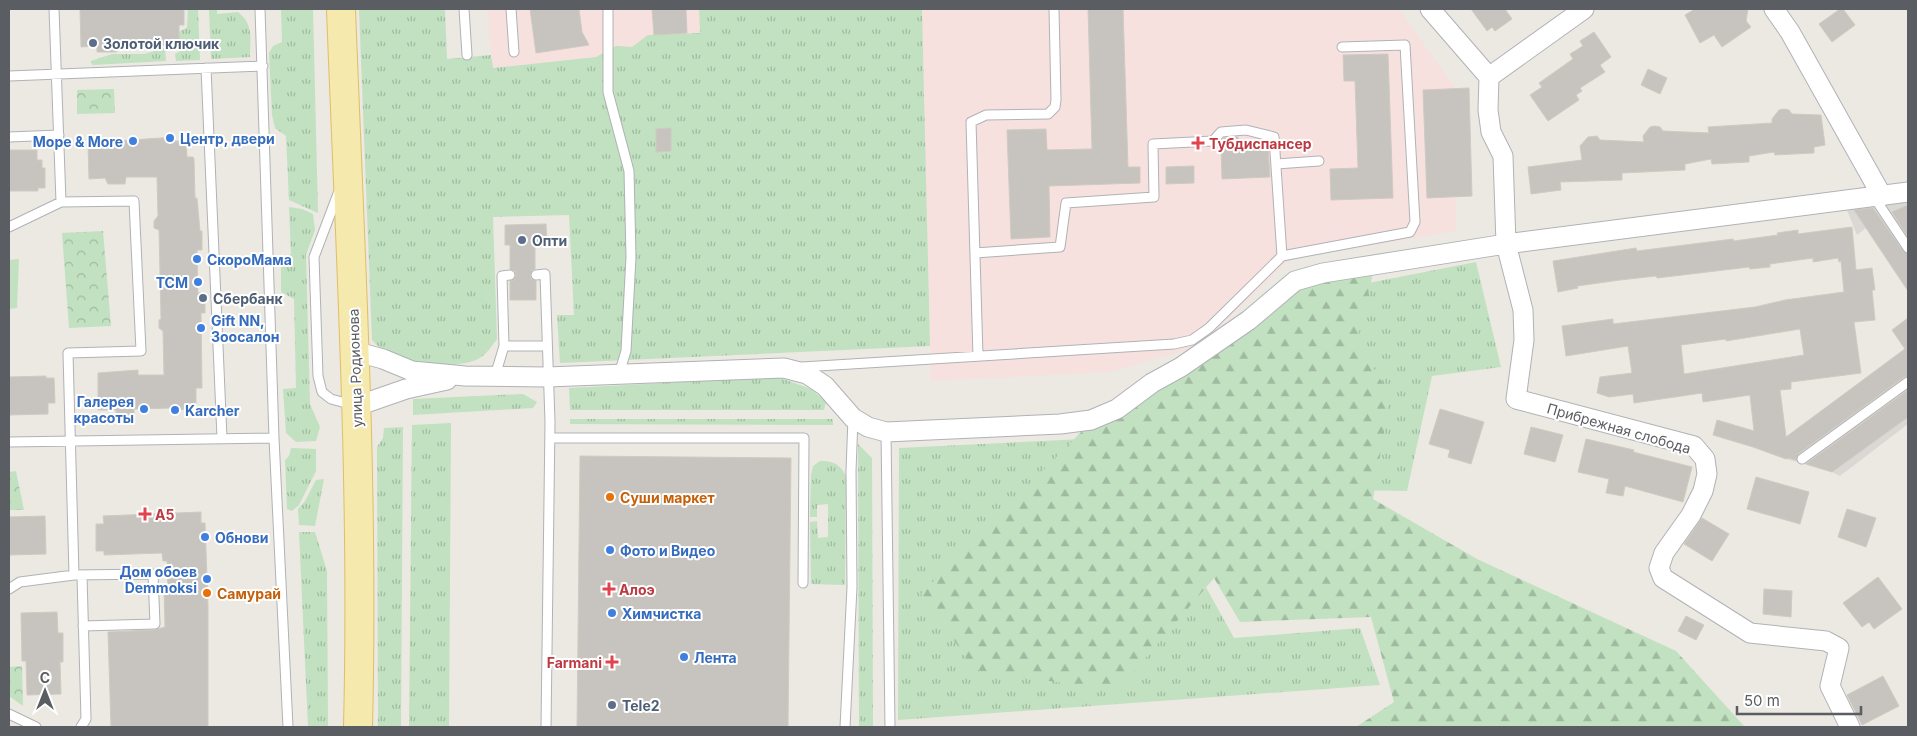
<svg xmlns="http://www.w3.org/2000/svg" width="1917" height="736" font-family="Inter,sans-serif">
	<defs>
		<pattern id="grass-tufts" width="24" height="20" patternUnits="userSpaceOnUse" patternTransform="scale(1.25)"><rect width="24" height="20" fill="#c1e1c1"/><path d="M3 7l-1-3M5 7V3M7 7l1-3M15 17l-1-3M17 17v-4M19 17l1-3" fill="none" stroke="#a0baa0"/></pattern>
		<pattern id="forest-firs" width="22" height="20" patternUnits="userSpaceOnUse" patternTransform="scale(1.25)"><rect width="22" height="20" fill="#c1e1c1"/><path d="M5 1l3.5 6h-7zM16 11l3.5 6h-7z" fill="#a0baa0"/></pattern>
		<pattern id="park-crowns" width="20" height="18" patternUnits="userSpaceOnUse" patternTransform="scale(1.25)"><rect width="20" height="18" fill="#c1e1c1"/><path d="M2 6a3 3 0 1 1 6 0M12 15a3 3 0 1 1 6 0" fill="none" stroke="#a0baa0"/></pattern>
	</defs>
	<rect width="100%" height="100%" fill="#ebe9e2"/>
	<path fill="#dad8d4" d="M1908,199V291L1866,228L1857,235L1847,210L1843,207Z
		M1908,346V424L1840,476L1832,472L1786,459L1766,452Z"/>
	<path fill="#f7e1df" d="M488,9H699L700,33L648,35L632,47L616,46L596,57L492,68Z
		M922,9H1399L1456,89L1469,88L1472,196L1455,197L1457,231L1301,257L1287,262L1210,336L1192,348L1112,372L931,381Z"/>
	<path fill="url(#grass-tufts)" d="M188,9H198L200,60L176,61L175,54L179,52L178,32L187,28Z
		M209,9H217V14L238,12C254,25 250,38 250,57L211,59Z
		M281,9H313L318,213L289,200L286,136L275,128L272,115L269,53L273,46L282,42Z
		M359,9H445L447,59L491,55L493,68L596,57L616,46L632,47L648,35L700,33L699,9H922L930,346L560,363L557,315H574L569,215L493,217L497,339C492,346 486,355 478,359C458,369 414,365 394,357C386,353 377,346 372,340Z
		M165,48L166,61L93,65L91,63V61L112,54H144Z
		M289,207L302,209L313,214L315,230L306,255L310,404L320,427L316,441L296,442L286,433L283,389L296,388L294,299L281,292V258L291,254Z
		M1476,262L1501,367L1432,376L1407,491L1345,490L1197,571L1234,638L1360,628L1380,685L898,720L899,448L1083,439L1302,296Z
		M778,377L811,389L826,402L824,410H570L569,388Z
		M523,394L537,402L533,408L413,415V399Z
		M570,419H833V425L570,424Z
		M451,423L449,727H409L412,425Z
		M403,427L401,727H378L377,447L383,438L384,428Z
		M858,444L872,458L873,727H859Z
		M291,448L316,449V471L299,505L292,511L287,509L285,460L289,456Z
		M820,461C833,460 841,465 846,476L845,585L811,584L810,522L817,521L818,538L828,537V504L817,505V517H810L811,475L813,466Z
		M324,479L315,526L299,525L298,509L305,501L316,480Z
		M299,532H315L327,571L328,727H308Z"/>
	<path fill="url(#forest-firs)" d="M1373,273L1357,341L1390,395L1373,499L1477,559L1676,651L1745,727H1356L1394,702L1371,617L1240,622L1214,578L1117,691L975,670L921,594L1083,430L1303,287Z"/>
	<path fill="url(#park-crowns)" d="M114,89L115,113L77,114V90Z
		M103,231L111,326L69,328L62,233Z
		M16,471L24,510H9V472Z
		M22,666L23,706L9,696V667Z"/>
	<path fill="#c1e1c1" d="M19,259L17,308L9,309V260Z"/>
	<path fill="#c7c4bf" stroke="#cfcbc1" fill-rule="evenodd" d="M92,9H184V25H179V45L116,46L117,52H97V46L81,47L80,10Z
		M530,9H579L582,32L589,45L536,53Z
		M652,9H686L687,33L654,35Z
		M1088,9H1123L1128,167H1140V183L1049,186L1050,237L1011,239L1007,130L1046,129L1047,150L1092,149Z
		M1471,9H1505L1512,19L1495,31L1492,27L1487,31Z
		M1695,9H1748L1746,21L1751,27L1722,47L1714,35L1700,43L1685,15Z
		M1840,9H1843L1855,25L1832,42L1819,24Z
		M1594,32L1611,57L1600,65L1605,72L1580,88L1582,91L1576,95L1579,100L1548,121L1530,95L1542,87L1539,83L1573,59L1570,54L1583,46L1580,41Z
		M1388,54L1393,198L1331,200L1330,169L1358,168L1355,81H1344L1343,55Z
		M1648,69L1667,78L1660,94L1641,85Z
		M1469,88L1472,196L1427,198L1423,90Z
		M1784,109L1789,110L1792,114L1821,115L1825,145L1814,147V153L1775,155L1774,152L1749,156V162L1712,164L1711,159L1685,164V170L1622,173V180L1560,182L1561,190L1531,194L1528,167L1582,160L1580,146L1588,137L1597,136L1600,140L1644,142L1643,136L1650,127L1655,126L1660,127L1663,131L1709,133L1708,127L1772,123V119L1779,110Z
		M671,128V151L656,152V129Z
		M175,137V141H186L187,157H193L194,159L195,198H197L200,231H202V250H197L198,293H205V313H201L202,388H196V404L189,405V409L171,410V408L134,409V415H116V410H98V373L138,370V375H164L163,331L159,328V320L161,319L159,230L154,228V221L158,216L157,177H126L125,184H108L105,178L89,179L88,143Z
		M1238,137L1239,147L1268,146L1270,177L1222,179L1221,142L1224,138Z
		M9,150H37V160H42V168H45V188H38V191H9Z
		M1194,166V183L1166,184V167Z
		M1908,205V237L1892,212Z
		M1873,208L1903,251L1908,254V291L1854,210Z
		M546,224L547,244H535V269L532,270L530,275L531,279L536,281V300H510V281L514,280L516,275L515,271L510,269V245H505V225Z
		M1852,227L1856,270L1872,268L1875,290H1872L1875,320L1854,322L1861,373L1791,382V389L1780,390L1786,437L1905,349L1892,330L1908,318V376L1904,377L1798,454L1796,460L1788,458L1786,459L1753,447L1713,435L1717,420L1754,431L1750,395L1703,402L1702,393L1634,403L1633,394L1609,397L1597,393L1600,377L1632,373L1628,346L1566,356L1562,326L1613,319V324L1755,307L1785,300L1844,292L1841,261L1839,262L1838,258L1813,262V258L1770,264V267L1750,269L1749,267L1657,278L1656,276L1620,280L1577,286L1578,288L1558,292L1553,261L1636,248L1637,251L1733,239L1734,241L1778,235L1777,233L1798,230V234ZM1800,329L1804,355L1684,374L1681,345L1726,339V341Z
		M46,376V378H54L55,403H48V414L9,415V377Z
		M1908,390V417L1832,472L1806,464Z
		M1440,409L1484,422L1471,464L1448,457L1450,450L1429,444Z
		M1531,427L1563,435L1555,462L1524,454Z
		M1586,439L1634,450L1633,452L1692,467L1683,502L1625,486L1623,496L1606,493L1609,479L1578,472Z
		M580,456L791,458L788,727H577Z
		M1756,477L1809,492L1800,524L1747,509Z
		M1847,509L1876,518L1866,547L1838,537Z
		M201,512V523H205L208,607V727H111L108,632L155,630L165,627L164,589H168L167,561H163L162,553L104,555V551H96V524H104L103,516Z
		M45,516L46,554L9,555V517Z
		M1702,518L1729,534L1712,561L1684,544Z
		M1878,577L1902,609L1874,629L1869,622L1862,627L1843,603Z
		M1764,589L1792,591L1791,617L1763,614Z
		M57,612L58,633H63V662H60L61,694L27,695L26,661H22L21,613Z
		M1686,616L1704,625L1696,640L1678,631Z
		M1883,676L1899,706L1862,725L1847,695Z"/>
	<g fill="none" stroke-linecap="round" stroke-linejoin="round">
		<defs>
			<path id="service" d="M260,9L274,438L288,727
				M464,9L467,55
				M511,9L514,52
				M608,9V92L629,171L631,257L626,351L619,374
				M206,68L222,438
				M9,76L263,66
				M9,137L59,135
				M1276,164L1319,161
				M339,191L314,257L318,376L322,392L331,399L353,405
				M1874,197L1908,248
				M9,227L61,202
				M1282,256L1410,232L1415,222L1405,45L1342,47
				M536,275L545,274L550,422L546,727
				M504,346H546
				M978,356L971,122L986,115L1048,114L1055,107L1056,100L1054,9
				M802,367L1174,344L1192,340L1209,328L1282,256L1274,137L1246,130L1221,132L1213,141L1153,144L1154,197L1066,203L1060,247L975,253
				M495,376L504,346L502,276L510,275
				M886,432L890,727
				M550,438H804L803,583
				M9,442L274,438
				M1802,459L1908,382
				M74,575L153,574L155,624L83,626
				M9,589L20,582L74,575L68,353L141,351L134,201L61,202L54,9
				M9,714L36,727
				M81,727L86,719L82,576
				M845,727L852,587L851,471L853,418"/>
			<path id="minor" d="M1430,9L1489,77L1488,110L1491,132L1503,156L1506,244L1523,310L1524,340L1516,399L1694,446L1705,459L1707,474L1703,491L1691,515L1664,553L1659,568L1663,578L1750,633L1826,641L1839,648L1830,686L1850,727
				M1774,9L1790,32L1882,196
				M1489,77L1584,9
				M354,351L383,359L412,371L465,376L547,377L784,368L807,374L825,386L853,418L868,427L886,432L1060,424L1091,420L1117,409L1152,383L1181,367L1249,320L1295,281L1323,273L1506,244L1908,192
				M357,406L406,389L447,380"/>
			<path id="primary" d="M341,9C350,248 364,488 358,727"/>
		</defs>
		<use href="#service" stroke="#b0b2b6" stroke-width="11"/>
		<use href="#minor" stroke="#b0b2b6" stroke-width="21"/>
		<use href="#primary" stroke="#e0be66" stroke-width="30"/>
		<use href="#service" stroke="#fff" stroke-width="9"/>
		<use href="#minor" stroke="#fff" stroke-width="19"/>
		<use href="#primary" stroke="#f5e9ad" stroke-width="28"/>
	</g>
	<g fill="#5c6f8a" stroke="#fff" stroke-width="2">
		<circle cx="93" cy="43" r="5"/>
		<circle cx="522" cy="240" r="5"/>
		<circle cx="203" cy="298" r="5"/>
		<circle cx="612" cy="705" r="5"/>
	</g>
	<g fill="#3f7fe0" stroke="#fff" stroke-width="2">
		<circle cx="170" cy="138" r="5"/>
		<circle cx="133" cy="141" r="5"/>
		<circle cx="197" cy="259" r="5"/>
		<circle cx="198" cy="282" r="5"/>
		<circle cx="201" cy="328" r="5"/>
		<circle cx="144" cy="409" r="5"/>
		<circle cx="175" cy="410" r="5"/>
		<circle cx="205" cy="537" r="5"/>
		<circle cx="610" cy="550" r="5"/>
		<circle cx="207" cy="579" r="5"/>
		<circle cx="612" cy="613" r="5"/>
		<circle cx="684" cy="657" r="5"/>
	</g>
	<g fill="#e0444e" stroke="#fff" stroke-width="2">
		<path d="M1195.5 135.5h5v5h5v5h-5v5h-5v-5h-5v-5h5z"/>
		<path d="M142.5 506.5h5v5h5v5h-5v5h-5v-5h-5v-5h5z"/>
		<path d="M606.5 581.5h5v5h5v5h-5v5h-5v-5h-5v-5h5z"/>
		<path d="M609.5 654.5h5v5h5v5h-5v5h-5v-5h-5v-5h5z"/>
	</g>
	<g fill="#e8710a" stroke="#fff" stroke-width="2">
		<circle cx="610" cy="497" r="5"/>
		<circle cx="207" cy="593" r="5"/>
	</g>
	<g text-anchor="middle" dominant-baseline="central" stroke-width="4" stroke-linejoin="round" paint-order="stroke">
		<g font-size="14" font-weight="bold" fill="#4e5e75" stroke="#fff" text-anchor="start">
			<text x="103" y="43">Золотой ключик</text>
			<text x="532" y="240">Опти</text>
			<text x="213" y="298">Сбербанк</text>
			<text x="622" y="705">Tele2</text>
		</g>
		<g font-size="14" font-weight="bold" fill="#366cbe" stroke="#fff" text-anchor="start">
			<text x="180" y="138">Центр, двери</text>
			<text x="123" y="141" text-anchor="end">Море &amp; More</text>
			<text x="207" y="259">СкороМама</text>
			<text x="188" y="282" text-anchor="end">ТСМ</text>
			<text x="211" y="320">Gift NN,<tspan x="211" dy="16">Зоосалон</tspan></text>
			<text x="134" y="401" text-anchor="end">Галерея<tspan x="134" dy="16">красоты</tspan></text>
			<text x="185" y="410">Karcher</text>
			<text x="215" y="537">Обнови</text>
			<text x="620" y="550">Фото и Видео</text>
			<text x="197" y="571" text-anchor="end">Дом обоев<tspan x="197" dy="16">Demmoksi</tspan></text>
			<text x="622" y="613">Химчистка</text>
			<text x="694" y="657">Лента</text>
		</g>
		<g font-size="14" font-weight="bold" fill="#be3a42" stroke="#fff" text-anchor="start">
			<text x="1209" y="143">Тубдиспансер</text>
			<text x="155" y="514">А5</text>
			<text x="619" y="589">Алоэ</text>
			<text x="602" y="662" text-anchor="end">Farmani</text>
		</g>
		<g font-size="14" fill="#5a5d61" stroke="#fff">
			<text transform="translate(355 368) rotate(-92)">улица Родионова</text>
			<text transform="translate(1619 428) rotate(16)">Прибрежная слобода</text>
		</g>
		<g font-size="14" font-weight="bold" fill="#c56008" stroke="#fff" text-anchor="start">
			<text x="620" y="497">Суши маркет</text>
			<text x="217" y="593">Самурай</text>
		</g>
	</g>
	<rect width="1917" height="736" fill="none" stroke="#5a5d61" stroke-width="20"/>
	<g transform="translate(45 691)" stroke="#ffffff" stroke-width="4" paint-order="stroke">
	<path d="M0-4L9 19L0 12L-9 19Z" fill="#5a5d61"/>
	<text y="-8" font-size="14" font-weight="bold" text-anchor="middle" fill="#5a5d61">С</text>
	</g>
	<path d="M1737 706v8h124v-8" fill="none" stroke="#5a5d61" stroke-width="2.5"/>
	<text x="1744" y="706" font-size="15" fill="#5a5d61" stroke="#ffffff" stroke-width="4" paint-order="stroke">50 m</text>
</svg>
